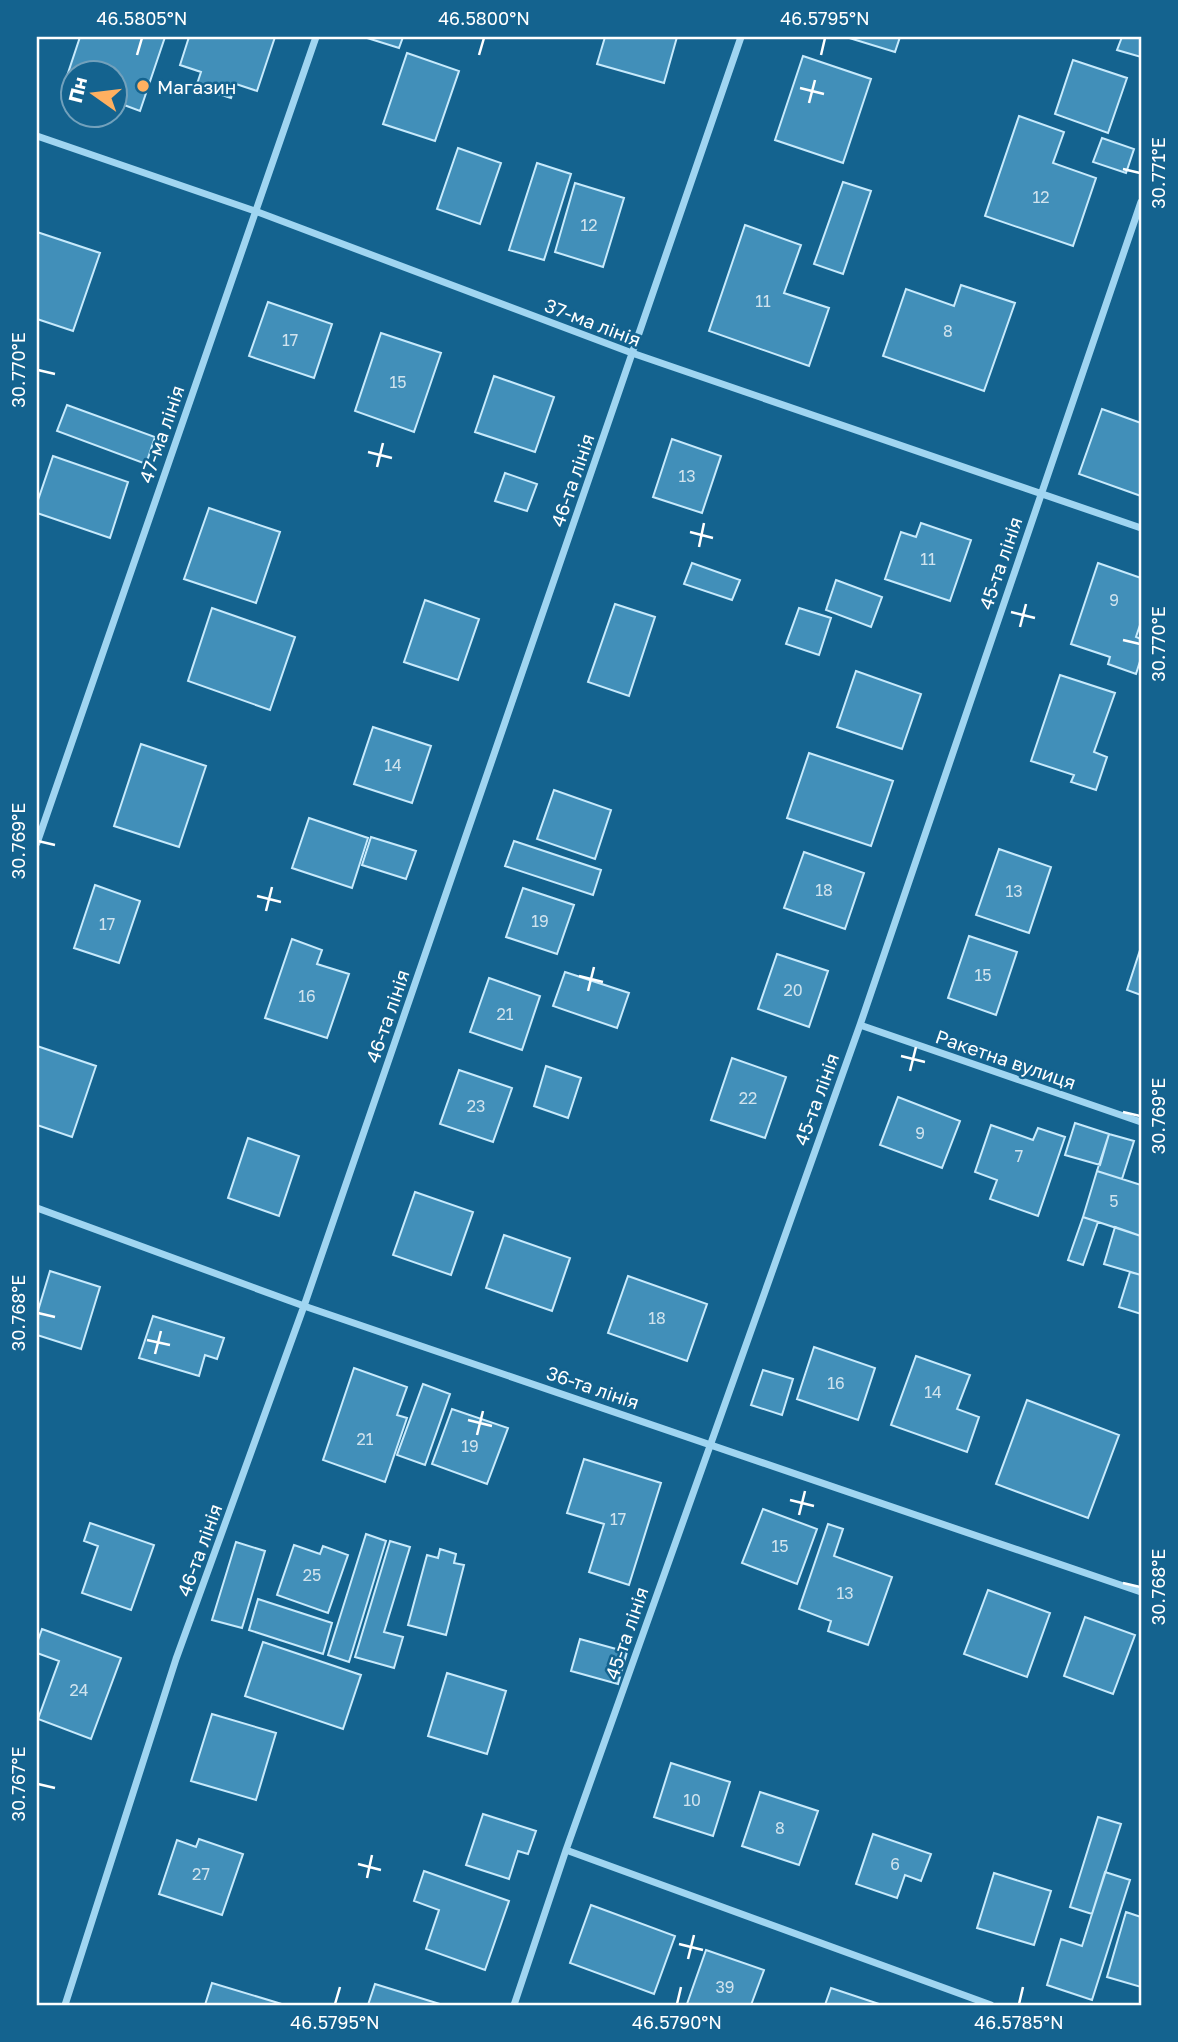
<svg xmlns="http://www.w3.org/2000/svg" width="1178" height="2042" font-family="'Golos Text',sans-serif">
	<rect width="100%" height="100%" fill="#14638f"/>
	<path fill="#418fb9" stroke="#c7eafc" stroke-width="2" d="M80,37H165L140,111L116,102V74H74V88L64,85Z
		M189,37H275L257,91L236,84L231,98L196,87L201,72L180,65Z
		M364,37H403L399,48Z
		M605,37H677L664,83L597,64Z
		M846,37H900L895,52Z
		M1122,37H1141V57L1117,50Z
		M407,53L459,71L435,141L383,124Z
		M803,56L871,79L843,163L775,140Z
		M1073,60L1127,78L1108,133L1055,114Z
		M1019,116L1064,132L1053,163L1096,178L1073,246L985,216Z
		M1102,138L1134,149L1126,173L1093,162Z
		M458,148L501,163L480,224L437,209Z
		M537,163L571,174L544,260L509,250Z
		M843,182L871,191L843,274L814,264Z
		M575,183L624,198L603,267L555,252Z
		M745,225L801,245L784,293L829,308L809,366L709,331Z
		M37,232L100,253L73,331L37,319Z
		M961,285L1015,303L984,391L883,356L906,289L954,306Z
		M268,302L332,324L314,378L249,356Z
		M381,333L441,353L414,432L355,411Z
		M494,376L554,397L535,452L475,432Z
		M67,405L155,437L146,464L57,431Z
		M1102,409L1141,423V496L1079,474Z
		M672,439L721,456L702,513L653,497Z
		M53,456L128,482L110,538L37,513V503Z
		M505,473L537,484L527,511L495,501Z
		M209,508L280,532L256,603L184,579Z
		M921,523L971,540L950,601L885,579L901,532L916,537Z
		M692,563L740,580L732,600L684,584Z
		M1098,563L1141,578V622L1136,637L1141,639V658L1136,674L1108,664L1110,657L1071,644Z
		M836,580L882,597L871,627L826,610Z
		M425,600L479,619L458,680L404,662Z
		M615,604L655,617L629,696L588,682Z
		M212,608L295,637L270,710L188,681Z
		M799,608L831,618L819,655L786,644Z
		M856,671L921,694L902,749L837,727Z
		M1060,675L1115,693L1094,752L1107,757L1096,790L1071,782L1074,775L1031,761Z
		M373,727L431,746L412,803L354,784Z
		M141,744L206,766L179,847L114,826Z
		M809,753L893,781L871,846L787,818Z
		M554,790L611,810L595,859L537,839Z
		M309,818L368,838L352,888L292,868Z
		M371,837L416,851L406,879L362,865Z
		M514,841L601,870L593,895L505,866Z
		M999,849L1051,867L1029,933L976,915Z
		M804,852L864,873L845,929L784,908Z
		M95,885L140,901L119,963L74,948Z
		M523,888L574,905L557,954L506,937Z
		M969,936L1017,952L996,1015L948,998Z
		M292,939L322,950L317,964L349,974L327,1038L265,1018Z
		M1141,947V995L1127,990Z
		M777,954L828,971L809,1027L758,1009Z
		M565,972L629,993L617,1028L553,1006Z
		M489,978L540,996L522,1050L470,1032Z
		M37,1046L96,1066L72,1137L37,1125Z
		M732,1058L786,1077L765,1138L711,1120Z
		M546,1066L581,1078L568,1118L534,1106Z
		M459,1070L512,1088L493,1142L440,1124Z
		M898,1097L960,1121L942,1168L880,1145Z
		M1075,1123L1109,1134L1100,1165L1065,1155Z
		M991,1125L1033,1140L1038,1128L1065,1137L1038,1216L990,1199L997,1180L975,1172Z
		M1109,1134L1134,1141L1122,1179L1097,1171Z
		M248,1138L299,1156L279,1216L228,1198Z
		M1097,1171L1141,1185V1236L1083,1217Z
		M415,1192L473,1212L451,1275L393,1255Z
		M1083,1217L1098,1222L1083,1265L1068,1260Z
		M1115,1227L1141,1236V1275L1104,1264Z
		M504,1235L570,1258L552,1311L486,1288Z
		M50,1271L100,1287L81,1349L37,1335V1314Z
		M1130,1272L1141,1275V1314L1119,1307Z
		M628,1276L707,1304L687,1361L608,1333Z
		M153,1316L224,1338L217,1359L205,1355L199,1376L139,1358Z
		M814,1347L875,1368L858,1420L797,1399Z
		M916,1356L970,1375L957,1409L979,1417L967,1452L891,1425Z
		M354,1368L407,1387L397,1415L407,1418L385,1482L323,1460Z
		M763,1370L793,1379L782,1415L751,1405Z
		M423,1384L450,1394L425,1465L397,1455Z
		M1027,1400L1119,1435L1088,1518L996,1484Z
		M452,1409L508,1428L487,1484L432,1464Z
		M584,1459L661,1483L629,1585L589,1572L604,1524L567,1513Z
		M763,1509L817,1529L797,1584L742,1563Z
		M90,1523L154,1545L131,1610L82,1593L98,1546L84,1541Z
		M828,1524L843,1529L834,1556L892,1577L868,1645L828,1631L831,1621L799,1609Z
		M366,1534L386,1541L349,1662L328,1655Z
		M390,1541L410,1547L384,1632L403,1637L394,1668L355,1657Z
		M236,1542L265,1551L242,1628L212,1620Z
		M294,1545L320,1554L323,1546L348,1555L328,1613L277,1595Z
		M440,1549L456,1554L454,1563L464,1565L446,1635L408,1625L427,1555L438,1558Z
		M988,1590L1050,1613L1027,1677L964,1654Z
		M258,1599L332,1623L323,1654L249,1630Z
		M1085,1617L1135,1635L1113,1694L1064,1676Z
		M42,1629L121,1658L91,1739L38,1719L59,1661L37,1653V1643Z
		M580,1639L627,1652L618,1684L571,1671Z
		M263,1642L361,1675L343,1729L245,1696Z
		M447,1673L506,1691L487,1754L428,1736Z
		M212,1714L276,1733L256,1800L191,1781Z
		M671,1763L730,1782L713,1836L654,1817Z
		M760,1792L818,1811L799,1865L742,1846Z
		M483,1814L536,1831L528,1854L518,1851L509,1879L466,1865Z
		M1098,1817L1121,1824L1092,1914L1070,1907Z
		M873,1834L931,1854L921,1881L905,1875L897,1898L856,1884Z
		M199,1839L243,1854L222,1915L159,1894L177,1840L196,1847Z
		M424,1871L509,1901L485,1970L426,1949L439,1910L414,1901Z
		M1105,1872L1130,1880L1092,2000L1047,1985L1061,1939L1082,1946Z
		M994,1873L1051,1891L1034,1945L977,1928Z
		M591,1905L675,1936L654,1994L570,1963Z
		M1126,1912L1141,1917V1987L1107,1977Z
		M706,1950L764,1970L751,2005L687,2004Z
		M212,1983L285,2005H205Z
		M375,1984L443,2005H368Z
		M831,1988L882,2005H825Z"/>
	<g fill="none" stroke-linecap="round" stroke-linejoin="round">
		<path stroke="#a0d5f1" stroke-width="7" d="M37,136L255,211L632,353L1141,528
			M37,843L316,37
			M860,1025L1141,1122
			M37,1208L304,1306L1141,1592
			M566,1850L991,2005
			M65,2005L176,1659L304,1306L741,37
			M514,2005L566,1850L860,1025L1141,202"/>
	</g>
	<path fill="none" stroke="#fff" stroke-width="2.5" d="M137,55L142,38M479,55L484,38M821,55L825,38M800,88L824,94M809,103L815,80M1123,169L1140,173M38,370L55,374M368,452L392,458M377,467L383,443M690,532L713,538M699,547L704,523M1011,612L1035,618M1020,627L1026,604M1123,640L1140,644M38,841L55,845M257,896L281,902M266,911L272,887M579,976L603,982M588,991L594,967M901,1056L925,1062M910,1071L916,1047M1123,1112L1140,1116M38,1313L55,1317M147,1340L170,1345M155,1354L161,1331M468,1420L492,1426M477,1435L483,1411M790,1500L814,1506M799,1515L805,1491M1123,1583L1140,1587M38,1784L55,1788M358,1864L381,1870M367,1878L372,1855M679,1944L703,1950M688,1959L694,1935M335,2004L340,1987M677,2004L681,1987M1019,2004L1023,1987"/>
	<circle fill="#ffb060" stroke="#14638f" stroke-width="2.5" cx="143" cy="86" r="7"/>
	<g text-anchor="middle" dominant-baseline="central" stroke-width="5" stroke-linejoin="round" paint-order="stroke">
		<g font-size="16" fill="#d0e3ee">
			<text x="1041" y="197">12</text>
			<text x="589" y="225">12</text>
			<text x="763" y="301">11</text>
			<text x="948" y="331">8</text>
			<text x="290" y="340">17</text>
			<text x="398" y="382">15</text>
			<text x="687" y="476">13</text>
			<text x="928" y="559">11</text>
			<text x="1114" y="600">9</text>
			<text x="393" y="765">14</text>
			<text x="824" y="890">18</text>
			<text x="1014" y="891">13</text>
			<text x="540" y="921">19</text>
			<text x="107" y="924">17</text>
			<text x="983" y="975">15</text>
			<text x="793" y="990">20</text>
			<text x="307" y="996">16</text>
			<text x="505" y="1014">21</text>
			<text x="748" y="1098">22</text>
			<text x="476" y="1106">23</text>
			<text x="920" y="1133">9</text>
			<text x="1019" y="1156">7</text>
			<text x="1114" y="1201">5</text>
			<text x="657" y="1318">18</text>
			<text x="836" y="1383">16</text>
			<text x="933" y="1392">14</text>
			<text x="365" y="1439">21</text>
			<text x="470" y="1446">19</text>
			<text x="618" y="1519">17</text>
			<text x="780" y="1546">15</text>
			<text x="312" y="1575">25</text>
			<text x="845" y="1593">13</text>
			<text x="79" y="1690">24</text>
			<text x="692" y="1800">10</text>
			<text x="780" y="1828">8</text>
			<text x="895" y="1864">6</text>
			<text x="201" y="1874">27</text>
			<text x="725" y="1987">39</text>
		</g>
		<g font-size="19" fill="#fff" stroke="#14638f" text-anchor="start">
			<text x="157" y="86">Магазин</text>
		</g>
		<g font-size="19" fill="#fff" stroke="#14638f">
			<text transform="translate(593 322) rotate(21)">37-ма лінія</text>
			<text transform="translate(161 434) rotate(-71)">47-ма лінія</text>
			<text transform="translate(572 480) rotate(-71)">46-та лінія</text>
			<text transform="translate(1000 563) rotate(-71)">45-та лінія</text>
			<text transform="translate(387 1016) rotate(-71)">46-та лінія</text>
			<text transform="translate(1006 1059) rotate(19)">Ракетна вулиця</text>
			<text transform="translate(816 1099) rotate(-70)">45-та лінія</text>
			<text transform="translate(593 1387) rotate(19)">36-та лінія</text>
			<text transform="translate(199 1550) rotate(-70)">46-та лінія</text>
			<text transform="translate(626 1633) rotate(-71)">45-та лінія</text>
		</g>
	</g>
	<rect width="1178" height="2042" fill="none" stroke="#14638f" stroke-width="77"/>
	<g transform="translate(94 94) rotate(284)"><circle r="33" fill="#14638f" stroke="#72a1bc" stroke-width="2"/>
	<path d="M0-5L12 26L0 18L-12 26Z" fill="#ffb060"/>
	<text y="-10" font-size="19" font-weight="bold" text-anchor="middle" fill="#ffffff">Пн</text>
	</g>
	<rect x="38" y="38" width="1102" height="1966" fill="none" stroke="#fff" stroke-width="2.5"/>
	<g font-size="18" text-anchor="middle" fill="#fff">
		<text x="142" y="25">46.5805°N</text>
		<text x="484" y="25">46.5800°N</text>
		<text x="825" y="25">46.5795°N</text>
		<text transform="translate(1159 173) rotate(-90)" y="6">30.771°E</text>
		<text transform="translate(19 370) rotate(-90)" y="6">30.770°E</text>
		<text transform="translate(1159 644) rotate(-90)" y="6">30.770°E</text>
		<text transform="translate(19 841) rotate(-90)" y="6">30.769°E</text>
		<text transform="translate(1159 1116) rotate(-90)" y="6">30.769°E</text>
		<text transform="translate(19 1313) rotate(-90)" y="6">30.768°E</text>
		<text transform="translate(1159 1587) rotate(-90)" y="6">30.768°E</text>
		<text transform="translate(19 1784) rotate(-90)" y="6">30.767°E</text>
		<text x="335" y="2029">46.5795°N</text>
		<text x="677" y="2029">46.5790°N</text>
		<text x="1019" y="2029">46.5785°N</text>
	</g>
</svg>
